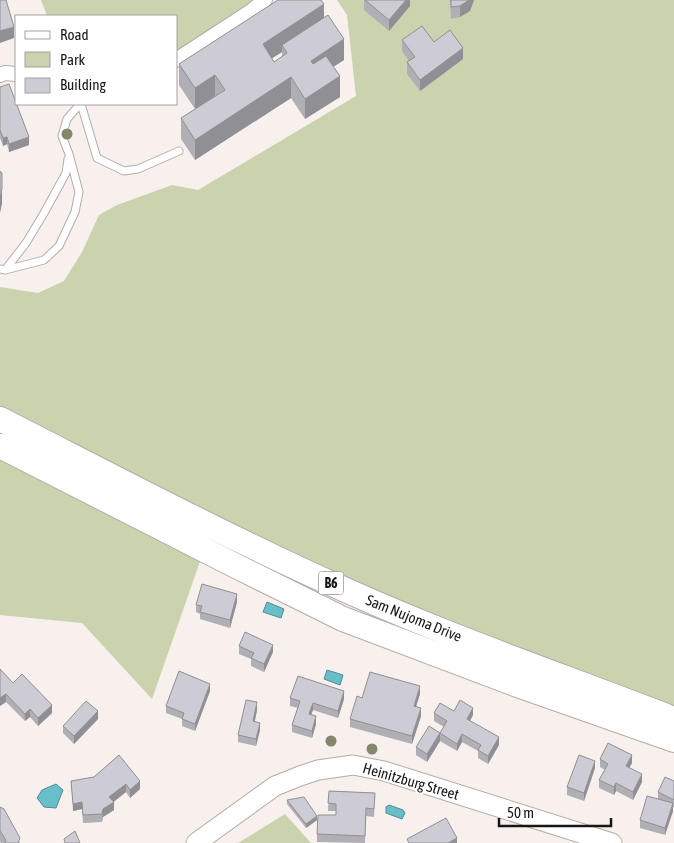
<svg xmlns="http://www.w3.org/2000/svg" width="674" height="843" font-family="'Asap Condensed',sans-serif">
	<rect width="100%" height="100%" fill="#f8f0ec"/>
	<path fill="#cad3ad" d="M41,0H254L229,19L176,55V16H47Z
		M337,0H674V706L440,621L237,532L74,443L0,407V287L38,293L64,281L82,252L99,215L117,205L172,185L198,190L356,96L347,15Z
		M0,446L204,550L152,699L82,623L0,615Z
		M285,814L311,843H238Z"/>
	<path fill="#68bfc9" stroke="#508c93" d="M267,602L284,609L281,618L263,612Z
		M327,670L343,675L340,685L324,679Z
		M56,784L63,790L56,808L44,807L37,798L42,790Z
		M389,805L403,810L405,813L402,819L386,813V807Z"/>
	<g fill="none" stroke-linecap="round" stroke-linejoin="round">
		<defs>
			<path id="lane" d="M81,104L97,158L124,171L138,169L179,151
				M0,269L5,270L44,260L59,246L75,212L79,192L69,154L62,136L67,119L80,104
				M5,270L26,243L44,213L66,173L68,159"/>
			<path id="street" d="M176,60L251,11L265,0
				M0,75L5,73L16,74"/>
			<path id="secondary" d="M196,843L275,786L300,776L318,770L353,765L384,771L612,843"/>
			<path id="highway" d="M0,419C116,478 231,539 350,592C455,639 566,677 674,719
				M0,446L234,565L343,619L523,687L674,740"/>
		</defs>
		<use href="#lane" stroke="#b4aca9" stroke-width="9"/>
		<use href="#street" stroke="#b4aca9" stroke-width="16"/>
		<use href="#secondary" stroke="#b4aca9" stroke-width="21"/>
		<use href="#highway" stroke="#b4aca9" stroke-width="26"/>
		<use href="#lane" stroke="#fff" stroke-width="7"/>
		<use href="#street" stroke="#fff" stroke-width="14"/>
		<use href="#secondary" stroke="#fff" stroke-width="19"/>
		<use href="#highway" stroke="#fff" stroke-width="24"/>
	</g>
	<g fill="#86866a">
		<circle cx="67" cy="134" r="5.5"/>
		<circle cx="331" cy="741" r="5.5"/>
		<circle cx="372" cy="749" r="5.5"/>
	</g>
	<path fill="#b0afb6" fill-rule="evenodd" d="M364,0H410V6L389,31L364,10Z
		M449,0H474L470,11L460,17L451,19L450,1Z
		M324,17L344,60L333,67L340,97L305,119L291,98L195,160L181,139V118L216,96L195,109L179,85V64ZM282,52V57L274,62L272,58Z
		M402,40L434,42L463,59L420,91L407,74V62L409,61L402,51Z
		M0,87L29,145L9,152L7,144L3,146L0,138Z
		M237,602L230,628L200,619V614L196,612V605Z
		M239,646L273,652L264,672L251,666V659L239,654Z
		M0,669L13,683L52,713L38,726L30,717L25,721L6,702L0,706Z
		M210,691L195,731L182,726V719L166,713V706Z
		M420,694L416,706L421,716L412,744L350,727V719L362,698Z
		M290,698L344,699L338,718L313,710L311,714L316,724L312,738L292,732V725L298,708L290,706Z
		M257,710L255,721L260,730L256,746L238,742V735Z
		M454,711L473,715L470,721L499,745L488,764L478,758V751L462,742L457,751L440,741L427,762L416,755V747L440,733L444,727L434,721V713Z
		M98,719L74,744L63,733V726Z
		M119,755L140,789L130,798L126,792L114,802V810L103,817L102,822L83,823L82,809L73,811L71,781L94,777Z
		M600,759L632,763L629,767L642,782L633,800L616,791L614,795L599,788V780L605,770L600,767Z
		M595,768L584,801L567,795V787Z
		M674,781V807H673V811L665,835L640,828V820L658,799V792Z
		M329,791L375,793L374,817L366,816L365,843L317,842V834L336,815V811H328Z
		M287,800L317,820L306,828L287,804Z
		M0,807L20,843H1L0,842Z"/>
	<path fill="#908f94" d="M406,0H410V6L389,31V20Z
		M469,0H474L470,11L460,17V6Z
		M324,4V25L282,45V52L263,64V44Z
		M14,27V38L0,43V31Z
		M344,39V60L311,81V61Z
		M463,48V59L420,91V80Z
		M215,75V96L195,109V88Z
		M340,76V97L305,119V99Z
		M291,77V98L195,160V140Z
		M7,137V144L3,146V138Z
		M29,137V145L9,152V144Z
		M2,189V204L0,213V198Z
		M237,594V602L230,628V620Z
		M273,645V652L264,672V664Z
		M210,684V691L195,731V724Z
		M420,686V694L414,713V706Z
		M344,691V699L338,718V711Z
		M6,694V702L0,706V698Z
		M257,702V710L253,729V721Z
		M313,703V710L309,721V714Z
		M52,705V713L38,726V718Z
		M421,708V716L412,744V736Z
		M473,708V715L467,726V719Z
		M30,709V717L25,721V714Z
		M98,711V719L74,744V736Z
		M316,716V724L312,738V731Z
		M260,723V730L256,746V739Z
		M440,733V741L427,762V754Z
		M462,734V742L457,751V744Z
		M499,737V745L488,764V756Z
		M632,755V763L626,774V766Z
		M595,761V768L584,801V793Z
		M642,774V782L633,800V792Z
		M140,781V789L130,798V790Z
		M616,783V791L614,795V787Z
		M126,784V792L110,804L114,802V810L103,817L102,822L103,809L109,797Z
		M82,802V809L73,811V804Z
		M673,803V811L665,835V828Z
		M317,816V820L306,828V824Z
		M457,838V843H448Z"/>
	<path fill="#cdccd4" stroke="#908f94" d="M0,0H6L14,27L0,31Z
		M278,0H321L324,4L263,44L274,62L287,53L282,45L328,15L344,39L311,61L313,64L326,56L340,76L305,99L291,77L195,140L181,118L225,90L215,75L195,88L179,64Z
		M365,0H406L389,20Z
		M451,0H469L460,6L451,7Z
		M422,26L434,42L450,30L463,48L420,80L407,62L415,57L402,40Z
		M9,84L29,137L9,144L7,137L3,138L0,130V87Z
		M0,171L2,173V189L0,198Z
		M202,584L237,594L230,620L200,612L202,606L196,605Z
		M245,632L273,645L264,664L251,658L254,653L239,646Z
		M0,669L13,683L22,674L52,705L38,718L30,709L25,714L6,694L0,698Z
		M179,671L210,684L195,724L182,719L184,713L166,706Z
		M370,672L420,686L414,706L421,708L412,736L350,719L357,696L362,698Z
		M298,676L344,691L338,711L313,703L309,714L316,716L312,731L292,725L300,701L290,698Z
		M246,700L257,702L253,721L260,723L256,739L238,735Z
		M460,700L473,708L467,719L499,737L488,756L478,750L481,745L462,734L457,744L440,733L447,721L434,713L440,703L454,711Z
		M86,701L98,711L74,736L63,726Z
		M429,726L440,733L427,754L416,747Z
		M608,743L632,755L626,766L642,774L633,792L616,783L614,787L599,780L608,764L600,759Z
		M119,755L140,781L130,790L126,784L109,797L114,802L103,809L102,814L83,815L82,802L73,804L71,781L94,777Z
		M579,755L595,761L584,793L567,787Z
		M665,777L674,781V800L658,792Z
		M329,791L375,793L374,809L366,808L365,836L317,834L318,815H336V804L328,803Z
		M647,796L673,803L665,828L640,820Z
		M304,797L317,816L306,824L287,800Z
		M0,807L4,809L20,838L18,843H5L6,840L0,831Z
		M446,818L457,838L448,843H409L407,839Z
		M75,831L80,843H65L64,839Z"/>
	<g text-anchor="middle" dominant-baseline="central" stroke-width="4" stroke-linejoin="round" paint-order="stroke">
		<rect fill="#fff" stroke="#5e5c5b" stroke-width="1" x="318.5" y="571.5" width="25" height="23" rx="4"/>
		<g font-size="14" font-weight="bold" fill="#191615">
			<text x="331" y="583">B6</text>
		</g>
		<g font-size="15" fill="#191615" stroke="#fff">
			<text transform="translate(414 618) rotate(22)">Sam Nujoma Drive</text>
			<text transform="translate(411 781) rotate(16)">Heinitzburg Street</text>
		</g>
	</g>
	<rect x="15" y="15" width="162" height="90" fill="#ffffff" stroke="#a3a2a1"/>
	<rect x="25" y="31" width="25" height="8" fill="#ffffff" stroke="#a3a2a1"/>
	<text x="60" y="40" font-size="15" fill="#191615">Road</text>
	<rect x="25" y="52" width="25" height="15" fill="#cad3ad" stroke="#a3a2a1"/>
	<text x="60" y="65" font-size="15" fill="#191615">Park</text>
	<rect x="25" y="78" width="25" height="15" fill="#cdccd4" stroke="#a3a2a1"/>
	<text x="60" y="90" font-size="15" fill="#191615">Building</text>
	<path d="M499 818v8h112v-8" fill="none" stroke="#191615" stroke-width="2.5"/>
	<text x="507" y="818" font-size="15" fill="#191615" stroke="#ffffff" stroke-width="4" paint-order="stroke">50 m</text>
</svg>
